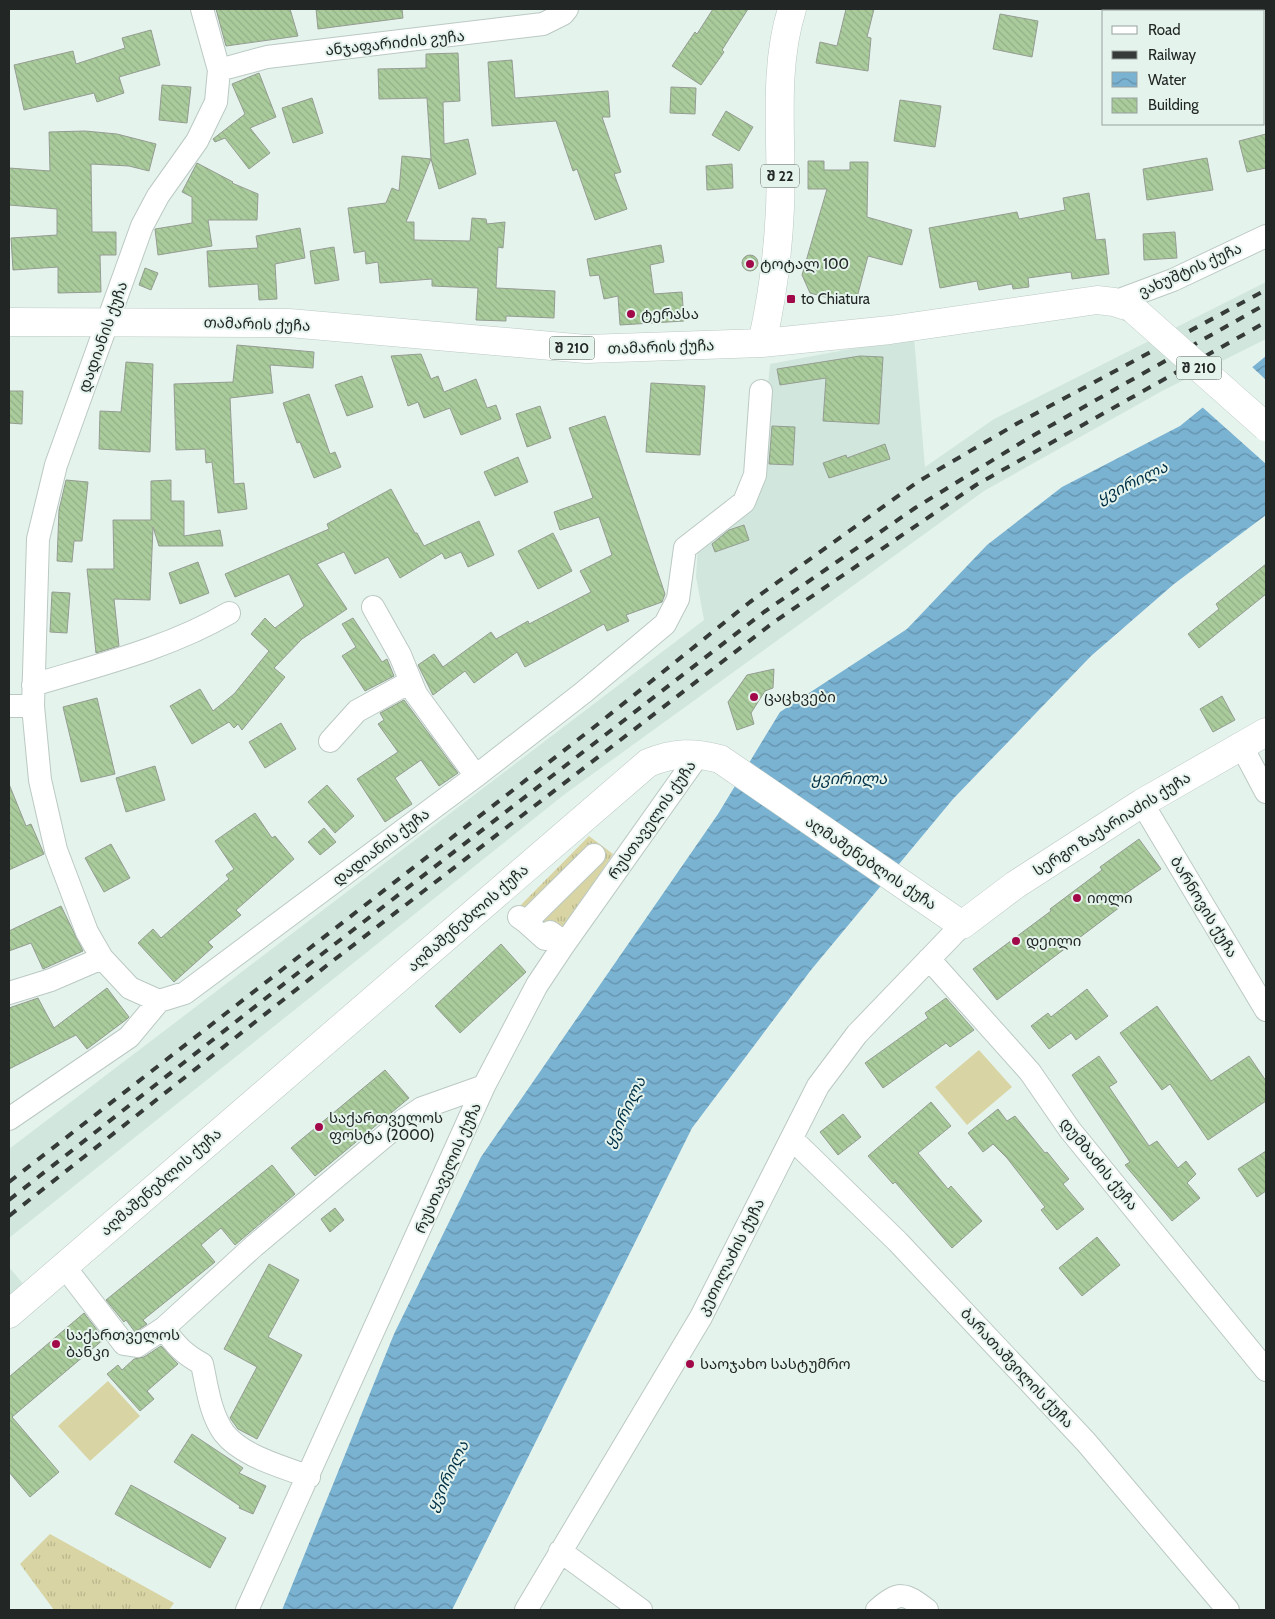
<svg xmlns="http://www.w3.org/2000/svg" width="1275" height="1619" viewBox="0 0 1275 1619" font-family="Cabin,'Noto Sans Georgian',sans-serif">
<defs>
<pattern id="grass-tufts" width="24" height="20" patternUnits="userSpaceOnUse" patternTransform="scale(1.25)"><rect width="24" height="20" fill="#d8d4a4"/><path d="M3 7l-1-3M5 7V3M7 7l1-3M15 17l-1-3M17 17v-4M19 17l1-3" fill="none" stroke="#b9b68d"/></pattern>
<pattern id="water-waves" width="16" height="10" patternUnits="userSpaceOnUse" patternTransform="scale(1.25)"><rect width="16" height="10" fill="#7ab2d2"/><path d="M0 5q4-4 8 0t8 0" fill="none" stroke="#6491aa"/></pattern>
<pattern id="building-back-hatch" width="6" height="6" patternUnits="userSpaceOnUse" patternTransform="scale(1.25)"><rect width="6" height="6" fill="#aacc9c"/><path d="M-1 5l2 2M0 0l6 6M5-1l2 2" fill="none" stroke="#92af86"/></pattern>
</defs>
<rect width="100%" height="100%" fill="#e5f3ed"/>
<!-- built -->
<path fill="#d1e7dd" d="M1266 282V339L1162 391 984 491 565 794 9 1238V1149L704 620 696 577 698 544 757 496 770 364 914 337 925 467 994 419Z
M9 1267 25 1286 9 1299Z"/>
<!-- grass -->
<path fill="url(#grass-tufts)" d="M589 836 613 854 549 949 507 919Z
M50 1534 174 1603 169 1610H54L20 1564Z"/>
<!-- pitch -->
<path fill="#d8d4a4" d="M979 1050 1012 1087 967 1125 935 1087Z
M108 1381 140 1416 90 1461 58 1426Z"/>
<!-- water -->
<path fill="url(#water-waves)" d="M1266 356V515L1174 584 1091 656 953 799 811 970 692 1128 452 1610H282L394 1334 481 1157 718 814 780 712 907 629 987 545 1062 487 1180 426Z"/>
<!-- pier -->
<path fill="#e5f3ed" d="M1250 365 1266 380V464L1201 406Z"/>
<!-- building -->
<path fill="url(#building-back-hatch)" stroke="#959c92" d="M216 9H290L298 36 226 46Z
M316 9H402L403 18 318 29Z
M713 9H748L722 50 724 52 701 85 672 66 695 32 697 34Z
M846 9H874L867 37 871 38 868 71 816 63 820 42 837 46Z
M1000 14 1038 21 1032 57 993 49Z
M151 30 160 65 119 77 124 93 97 102 94 93 24 110 14 65 73 51 76 64 125 48 122 38Z
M458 53 460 101 443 102 444 144 468 139 476 174 439 189 431 159 406 222H414V240L470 241 472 218 486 219 487 224 505 222 503 248 498 247 496 288 555 291 554 318 506 316V321L476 320 478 288 432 286V279L380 283 378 262 366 264 365 251 354 253 348 208 386 203 392 188 399 191 402 156 431 159 427 98 379 99 378 69 426 68V54Z
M512 60 515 98 608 91 610 117H602L621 172 614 174 627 209 595 220 577 169 573 171 556 121 492 126 488 62Z
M259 73 276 117 250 128 270 153 249 169 225 138 215 142 213 139 245 114 232 84Z
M162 85 191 87 187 123 159 120Z
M671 87 696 88 695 114 670 113Z
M312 98 323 133 293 143 282 108Z
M900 100 941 106 935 147 894 141Z
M726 111 753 127 739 151 712 135Z
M85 131 117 134 156 144 149 171 129 166 91 164 92 232H116V255H100L101 292 58 293V267L13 270 11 238 57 235V209L9 205V168L50 171 49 132Z
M1266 134V168L1247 172 1239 141Z
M1207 158 1213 190 1147 200 1143 169Z
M808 161H824V170H850V162H868L867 217 912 230 902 265 868 256 855 305 810 293 802 275 827 189H808Z
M197 163 233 182 232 183 258 194 257 220H208L212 246 158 255 155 229 192 223V197L182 192Z
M732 164 733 188 707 190 706 166Z
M1089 193 1096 240 1105 239 1109 274 1072 279 1071 272 1028 278 1029 287 1013 289 1012 284 979 290 977 281 940 288 929 228 1017 212 1019 219 1065 210 1063 198Z
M300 228 305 258 275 264 277 299 259 300 258 284 209 287 207 251 258 248 256 236Z
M1175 232 1177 258 1144 260 1143 234Z
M661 245 664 262 650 265 654 294 682 292 684 321 620 325 618 296 604 299 599 275 590 276 587 259Z
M334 247 339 280 315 284 310 251Z
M742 263a8 8 0 1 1 16 0a8 8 0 1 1-16 0Z
M145 268 158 273 151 290 139 285Z
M237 345 314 352 313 368 270 365 273 393 230 398 234 484 244 483 247 509 218 513 212 462 206 463 205 449 176 450 174 384 233 382Z
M421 354 431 379 438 376 444 392 476 379 487 408 496 405 501 419 461 435 450 408 424 418 418 402 408 406 391 356Z
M860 356 883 357 879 424 823 421 826 378 780 385 777 369Z
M126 362 153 364 150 452 99 449 100 411 121 412Z
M362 376 373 407 347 416 335 385Z
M651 383 705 386 700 455 646 452Z
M9 391H23L22 424 9 423Z
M309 394 330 454 335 452 341 467 314 478 300 442 297 443 283 403Z
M540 406 551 438 527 447 516 414Z
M605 416 665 594 662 602 626 615 629 621 607 631 604 624 525 667 517 652 474 683 465 671 433 695 418 665 434 654 443 667 491 632 496 639 528 621 529 624 591 592 580 571 612 555 599 517 560 530 554 512 593 498 569 428Z
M772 426 795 427 793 465 769 464Z
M885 444 890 459 829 478 823 463 846 455 847 458Z
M518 457 528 482 495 496 484 472Z
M66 480 88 482 82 541H74L72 562 57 561 59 510Z
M171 480V501H184V536L220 530 223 546H159L153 527 150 600 114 599 119 646 96 653 87 569H114L113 520H151V481Z
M391 489 415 533H417L424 546 479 521 494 555 468 567 461 552 445 559 442 553 400 578 388 557 355 574 344 552 317 564 347 609 302 639 274 668 285 677 242 730 238 724 234 728 229 722 192 744 170 706 200 689 213 711 234 694 269 651 251 634 265 618 275 628 304 606 289 574 235 597 225 574 329 529 327 524Z
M744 525 749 540 715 552 712 544 729 530Z
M553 533 572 571 538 589 518 551Z
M198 562 209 593 180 604 169 573Z
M1266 564V594L1199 648 1188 634 1219 609 1216 604Z
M52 592 70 593 67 633 50 632Z
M353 618 382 662 387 659 394 676 365 691 342 656 356 647 342 624Z
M774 669 773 688 765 691 751 713 754 724 737 730 728 702 747 675Z
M1222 696 1235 720 1213 732 1200 709Z
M97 698 115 774 81 782 63 707Z
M404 700 458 773 439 786 421 760 395 778 412 804 385 822 357 779 398 752 378 724 384 720 380 713Z
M281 723 296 749 265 768 249 742Z
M155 766 165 800 126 812 116 778Z
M9 784 26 826 31 824 44 854 9 870Z
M327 785 354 816 335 833 308 802Z
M255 813 272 838 275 836 294 859 236 910 241 915 208 942 213 947 174 982 138 943 153 929 161 938 229 879 226 875 234 869 215 841Z
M324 828 336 842 320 855 308 842Z
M1139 839 1161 869 1115 901 1120 907 997 1000 973 969 1051 911 1050 909 1102 870 1100 867Z
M111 844 130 878 104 892 85 858Z
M61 906 83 951 43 969 31 943 9 951V931Z
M501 944 526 972 460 1033 435 1006Z
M107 988 129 1017 127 1019 87 1049 76 1035 9 1069V1008L38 998 54 1028Z
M1087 989 1108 1016 1076 1040 1071 1033 1049 1049 1031 1026 1048 1013 1051 1017Z
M946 998 974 1030 950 1047 946 1043 883 1088 865 1063 928 1018 925 1013Z
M1157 1006 1211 1081 1249 1056 1266 1081V1101L1208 1140 1170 1084 1162 1090 1120 1033Z
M1099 1056 1117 1082 1109 1087 1149 1146 1157 1141 1178 1168 1186 1161 1196 1174 1187 1183 1200 1198 1172 1221 1125 1165 1130 1162 1072 1075Z
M385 1070 409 1098 315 1176 291 1148Z
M931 1102 951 1126 918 1153 948 1189 951 1186 982 1221 952 1248 895 1182 893 1184 868 1156Z
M998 1109 1007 1121 1015 1116 1045 1153 1047 1152 1069 1179 1063 1184 1084 1209 1057 1230 1041 1210 1045 1207 1007 1158 993 1144 983 1152 968 1133Z
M843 1114 861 1137 838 1155 820 1132Z
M1266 1151V1191L1257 1197 1238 1169Z
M272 1165 295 1194 235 1245 221 1228 201 1245 215 1262 143 1320 147 1324 135 1332 126 1320 124 1322 106 1300Z
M335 1208 344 1220 330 1232 321 1219Z
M1097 1237 1120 1265 1082 1296 1059 1268Z
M269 1264 299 1280 268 1337 302 1355 257 1439 238 1429 230 1418 257 1367 224 1349Z
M84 1313 104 1339 12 1417 59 1472 30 1497 9 1472V1377Z
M161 1346 178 1364 147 1391 154 1399 140 1411 107 1374 118 1365 122 1370 134 1359 144 1357Z
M192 1434 243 1468 239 1473 266 1486 253 1514 239 1508 240 1506 174 1462Z
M131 1485 226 1538 210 1568 115 1514Z"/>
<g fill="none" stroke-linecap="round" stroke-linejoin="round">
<defs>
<path id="minor" d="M202 9 219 70 216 102 197 141 158 196 142 226 56 465 38 539 33 706 40 780 56 850 87 932 102 958 130 988 159 1001 185 993 476 776 584 692 665 624 678 599 685 548 744 502 755 475 761 391
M219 70 267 57 543 24 563 14 567 9
M1114 302 1173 280 1266 236
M373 607 400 655 416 694 476 776
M33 685C99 665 169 648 229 613
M9 706H33
M330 741 357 711 410 682
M1241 745 1266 792
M1142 803 1266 1010
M519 917 526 922 594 855
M526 922 545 939 550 932 557 937
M929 959 1030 1072 1070 1130 1266 1370
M9 993 51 980 102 958
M9 1119 129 1037 159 1001
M792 1139 898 1242 1086 1442 1228 1610
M64 1266 124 1344 137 1346 164 1328 254 1246 404 1120 422 1108 484 1086
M164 1328C175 1345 184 1354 202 1364 207 1386 210 1414 224 1433 243 1457 282 1466 309 1477
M560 1551 641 1610
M247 1610 484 1086 537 985 563 946 699 754
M526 1610 701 1317 818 1086 857 1034 962 925
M877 1610C899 1591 904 1592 927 1610"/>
<path id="major" d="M9 322 289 323 586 349 762 343 890 330 1097 300 1114 302 1132 308
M762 343C772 299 778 254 780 208 783 143 772 72 792 9
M9 1314 648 763C675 752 693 752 720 759L962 925 1015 885 1142 803 1266 732"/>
</defs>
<!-- minor casing -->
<use href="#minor" stroke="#bbc9c3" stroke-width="24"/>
<!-- major casing -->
<use href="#major" stroke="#bbc9c3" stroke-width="29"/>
<!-- minor -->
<use href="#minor" stroke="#fff" stroke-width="22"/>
<!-- major -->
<use href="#major" stroke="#fff" stroke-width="28"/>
<!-- rail -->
<path stroke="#363b39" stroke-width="4" stroke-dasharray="9 9" stroke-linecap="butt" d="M9 1182 598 724 750 602 919 481 1018 423 1266 290
M9 1200 322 954 764 612 915 508 1027 439 1266 304
M9 1216 330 963 774 622 976 485 1266 322"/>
<defs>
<path id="major-bridge" d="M1132 308 1266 427"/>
</defs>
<!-- major-bridge casing -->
<use href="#major-bridge" stroke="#bbc9c3" stroke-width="29" stroke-linecap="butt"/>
<!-- major-bridge -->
<use href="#major-bridge" stroke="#fff" stroke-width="28"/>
</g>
<!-- markers -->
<g fill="#a20949" stroke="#e5f3ed" stroke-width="2">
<circle cx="750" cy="264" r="5"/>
<rect x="786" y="294" width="10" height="10" rx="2.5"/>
<circle cx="631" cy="314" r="5"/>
<circle cx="754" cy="697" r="5"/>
<circle cx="1077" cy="898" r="5"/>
<circle cx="1016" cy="941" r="5"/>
<circle cx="319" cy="1127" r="5"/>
<circle cx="56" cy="1344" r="5"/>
<circle cx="690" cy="1364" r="5"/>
</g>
<g text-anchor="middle" stroke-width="4" stroke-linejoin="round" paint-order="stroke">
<!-- shield labels -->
<g fill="#e5f3ed" stroke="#5c6461" stroke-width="1">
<rect x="761" y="164.5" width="38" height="23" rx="4"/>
<rect x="549.5" y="336.5" width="45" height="23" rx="4"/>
<rect x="1176.5" y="356.5" width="45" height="23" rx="4"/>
</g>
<g font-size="14" font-weight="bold" fill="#222725">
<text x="780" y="181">შ 22</text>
<text x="572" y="353">შ 210</text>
<text x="1199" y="373">შ 210</text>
</g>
<!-- street labels -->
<g font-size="15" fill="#222725" stroke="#e5f3ed">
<text transform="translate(395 43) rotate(-6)" y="5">ანჯაფარიძის ჷუჩა</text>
<text transform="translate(1190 270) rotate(-24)" y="5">ვახუშტის ქუჩა</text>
<text transform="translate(257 324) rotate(2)" y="5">თამარის ქუჩა</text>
<text transform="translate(103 337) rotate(-70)" y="5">დადიანის ქუჩა</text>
<text transform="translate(661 347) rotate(-2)" y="5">თამარის ქუჩა</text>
<text transform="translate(652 820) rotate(-55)" y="5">რუსთაველის ქუჩა</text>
<text transform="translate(1112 824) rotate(-32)" y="5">სერგო ზაქარიაძის ქუჩა</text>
<text transform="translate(381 847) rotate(-37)" y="5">დადიანის ქუჩა</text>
<text transform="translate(871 863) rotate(34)" y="5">აღმაშენებლის ქუჩა</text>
<text transform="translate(1204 907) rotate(59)" y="5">ბარნოვის ქუჩა</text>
<text transform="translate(468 918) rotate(-41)" y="5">აღმაშენებლის ქუჩა</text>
<text transform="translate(1099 1164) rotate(51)" y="5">დუმბაძის ქუჩა</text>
<text transform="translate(448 1168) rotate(-66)" y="5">რუსთაველის ქუჩა</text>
<text transform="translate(161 1182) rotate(-41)" y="5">აღმაშენებლის ქუჩა</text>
<text transform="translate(731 1257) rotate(-63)" y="5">კეთილაძის ქუჩა</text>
<text transform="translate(1017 1368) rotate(47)" y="5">ბარათაშვილის ქუჩა</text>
</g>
<!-- poi labels -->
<g font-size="15" fill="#222725" stroke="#e5f3ed" text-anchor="start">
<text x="760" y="269">ტოტალ 100</text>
<text x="801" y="304">to Chiatura</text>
<text x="641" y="319">ტერასა</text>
<text x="764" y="702">ცაცხვები</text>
<text x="1087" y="903">იოლი</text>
<text x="1026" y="946">დეილი</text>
<text x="329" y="1123">საქართველოს<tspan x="329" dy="17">ფოსტა (2000)</tspan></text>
<text x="66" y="1340">საქართველოს<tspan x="66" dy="17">ბანკი</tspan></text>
<text x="700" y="1369">საოჯახო სასტუმრო</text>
</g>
<!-- water labels -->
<g font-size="16" font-style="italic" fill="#003046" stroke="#e5f3ed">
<text transform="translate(1132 482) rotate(-26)" y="6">ყვირილა</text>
<text x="849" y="784">ყვირილა</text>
<text transform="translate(624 1112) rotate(-64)" y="6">ყვირილა</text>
<text transform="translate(447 1476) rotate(-64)" y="6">ყვირილა</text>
</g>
</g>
<!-- border -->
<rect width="1275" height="1619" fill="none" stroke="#222725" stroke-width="20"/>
<!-- legend -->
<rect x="1102" y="10" width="162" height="115" fill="#e5f3ed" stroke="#97a19d"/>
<rect x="1112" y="26" width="25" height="8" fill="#ffffff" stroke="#97a19d"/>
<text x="1148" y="35" font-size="15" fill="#222725">Road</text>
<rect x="1112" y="51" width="25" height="8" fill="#363b39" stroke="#97a19d"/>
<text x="1148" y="60" font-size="15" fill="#222725">Railway</text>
<rect x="1112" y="72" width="25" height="15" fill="url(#water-waves)" stroke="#97a19d"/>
<text x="1148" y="85" font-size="15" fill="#222725">Water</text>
<rect x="1112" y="98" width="25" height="15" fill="url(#building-back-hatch)" stroke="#97a19d"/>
<text x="1148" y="110" font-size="15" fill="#222725">Building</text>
</svg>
